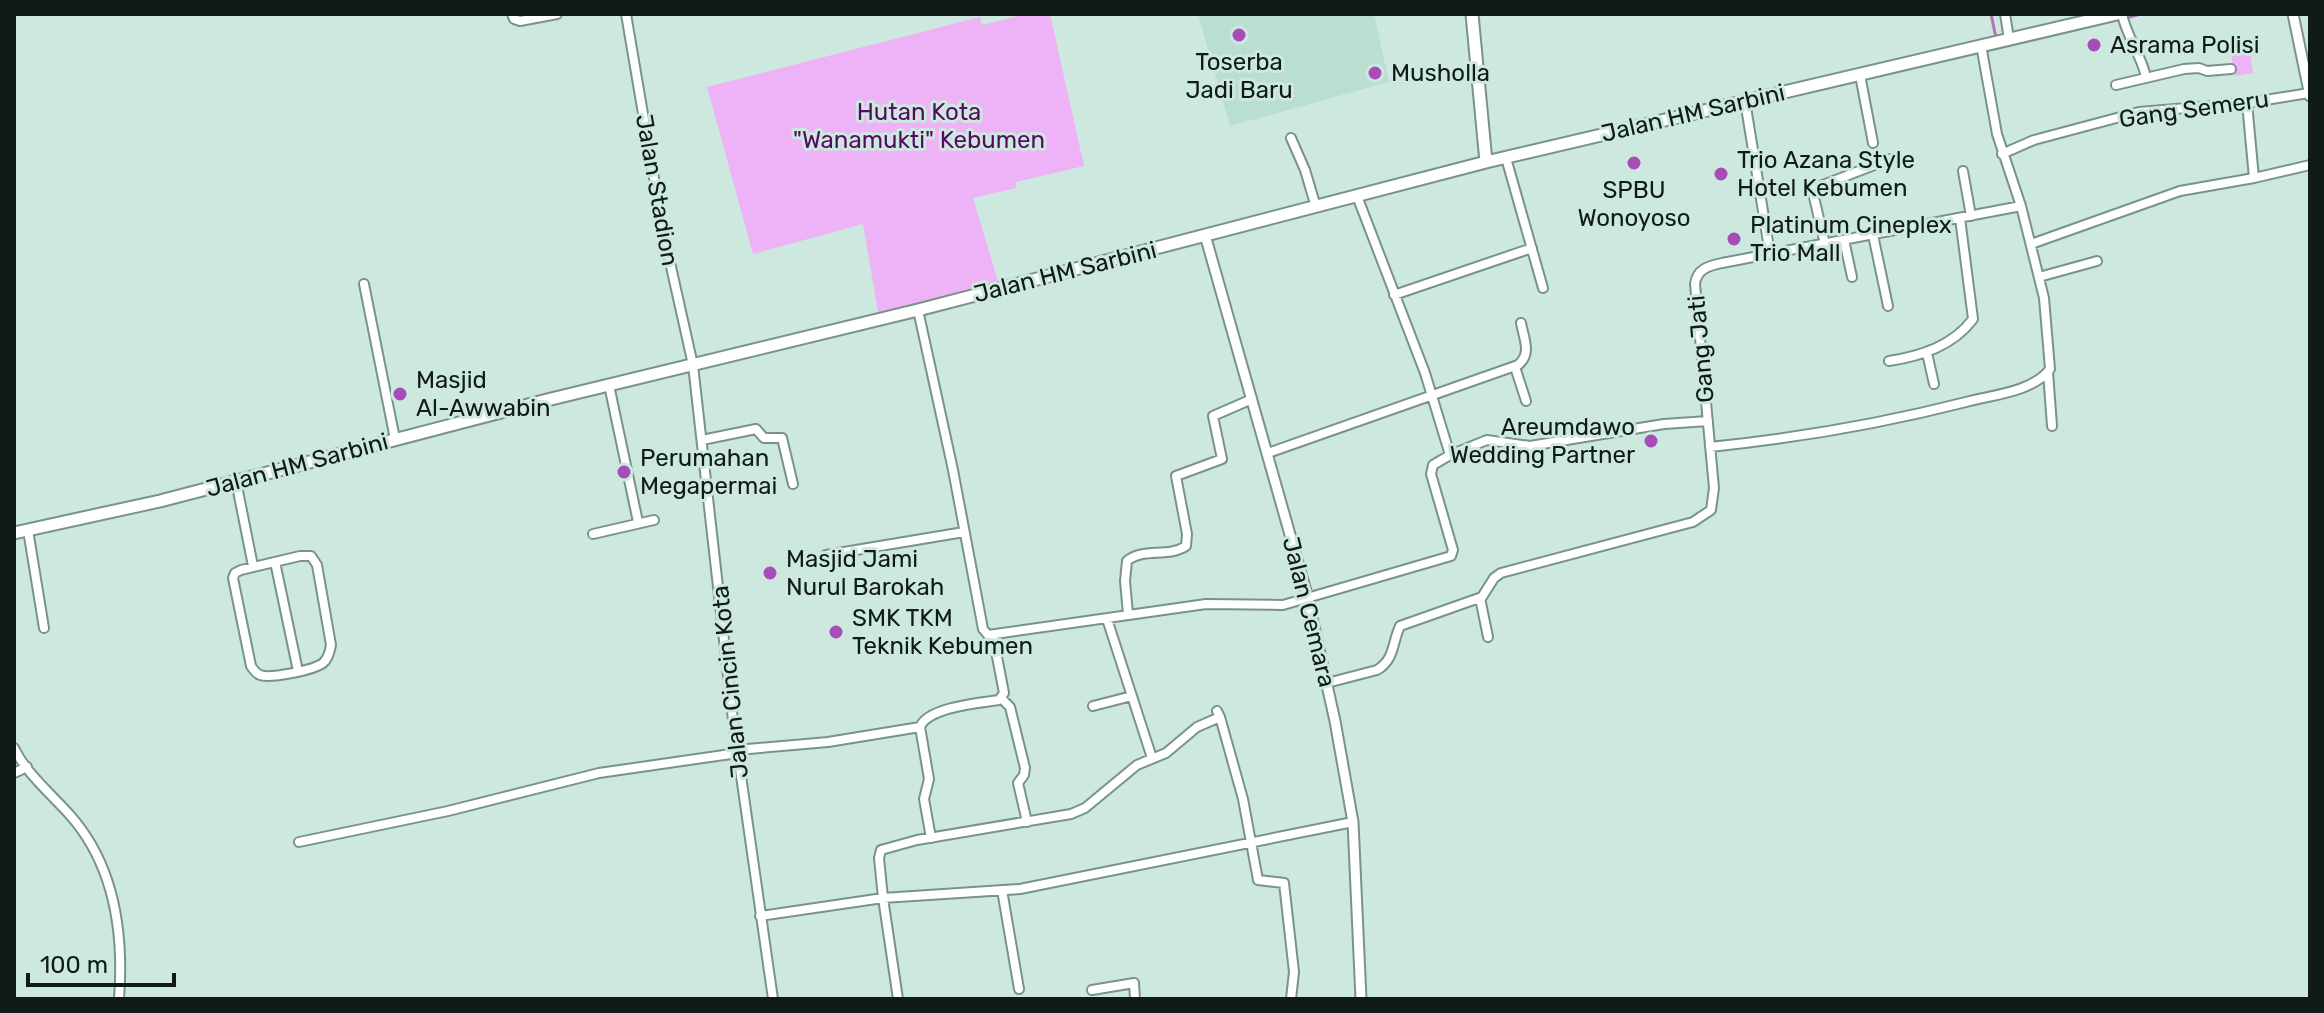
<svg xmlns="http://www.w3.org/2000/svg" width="2324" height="1013" viewBox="0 0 2324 1013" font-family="Rubik,sans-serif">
<rect width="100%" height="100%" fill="#cde8df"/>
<!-- built -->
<path fill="#baded2" d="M1198 14H1374L1389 82 1230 126Z"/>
<!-- green -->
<path fill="#edb3f6" d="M1026 14H1050L1084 166 1016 182V188L973 198 1000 288 878 312 863 224 753 254 707 87 980 17 982 25Z
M2248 39 2253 73 2235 76 2229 42Z"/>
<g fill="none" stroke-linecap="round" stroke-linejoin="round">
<!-- stream -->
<path stroke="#b075b9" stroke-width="3" d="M1991 14 1996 38
M2125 18 2141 14"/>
<defs>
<path id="minor" d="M512 14 514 19 520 21 557 14
M626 14 663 231 693 365 733 720 773 999
M2005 14 2009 39
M2122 14C2127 38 2141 54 2146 77
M1860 75 1873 143
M2116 85 2184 69 2199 68 2207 71 2231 69
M1745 101 1770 254
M2247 103 2254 178 2310 165
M1291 138 1305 170 1316 207
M2002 154 2034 140 2139 112 2247 103 2309 93
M1506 158 1543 288
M1963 171 1971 216
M1357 196 1425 373 1450 455 1487 440 1530 446 1664 424 1708 421
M1873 235 1888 306
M1844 240 1852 277
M1825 244 1813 193 1815 188 1890 159
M2031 244 2180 191 2254 178
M2039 277 2097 261
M364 284 395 439
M1394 295 1532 248
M918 310 953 470 983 629 988 635 1206 604 1283 605 1451 556 1453 550 1431 474 1433 465 1450 455
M1927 353 1934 384
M1889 361C1921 356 1953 346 1973 319L1960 218
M1515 367 1526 401
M2048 372 2052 426
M609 385 638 522
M702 440 756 429 764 438H782L793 484
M1710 447C1798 438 1880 424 1966 402 1992 395 2033 392 2050 369L2044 298 2021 206 1997 134 1981 45
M1268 453 1518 365C1532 354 1524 339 1521 323
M236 481 253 566
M28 530 44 628
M593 534 654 520
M826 555 964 532
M300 556H311L317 565 331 645C330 651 328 659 323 663 314 670 270 679 260 675 255 673 254 670 251 666L233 578 235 573 241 570Z
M275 562 298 671
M1480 598 1488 637
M1128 614 1125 581 1127 561C1143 547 1168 558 1186 546L1187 534 1176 476 1222 459 1213 416 1252 399
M1107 619 1152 758
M1327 683 1377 670C1395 659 1392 643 1400 626L1482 597 1494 578 1501 573 1693 522 1711 510 1714 488 1695 284C1697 269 1708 266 1722 263L2021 206
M1001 698 1010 707 1025 768 1024 775 1018 783 1027 822
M1093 706 1132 696
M1220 717 1243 799 1258 880 1284 883 1294 972 1291 999
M920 727 929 779 924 799 931 838
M14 748C26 773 51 794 69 814 115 865 124 933 119 999
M737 750 828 742 920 727C928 707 979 703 999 700L1004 693 993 636
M14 773 27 767
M299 842 448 811 599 773 738 753
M1002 890 1019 989
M760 916 883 898 1020 889 1353 822
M1092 990 1134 983 1135 999
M898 999 883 898 879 858 881 850 917 840 1071 814 1085 808 1137 765 1166 753 1197 727 1220 717 1217 711"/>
<path id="tertiary" d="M2293 14 2310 96
M1205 235 1306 591 1335 721 1353 822 1361 999"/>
<path id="secondary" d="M1472 14 1486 162
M14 533 160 501 547 400 918 310 1486 162 2117 14"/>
</defs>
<!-- minor casing -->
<use href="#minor" stroke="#79938a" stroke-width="12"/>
<!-- tertiary casing -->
<use href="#tertiary" stroke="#79938a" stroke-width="13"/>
<!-- secondary casing -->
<use href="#secondary" stroke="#79938a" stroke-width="15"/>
<!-- minor -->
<use href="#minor" stroke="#fff" stroke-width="8"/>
<!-- tertiary -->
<use href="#tertiary" stroke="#fff" stroke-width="9"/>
<!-- secondary -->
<use href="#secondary" stroke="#fff" stroke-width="11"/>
</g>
<!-- markers -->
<g fill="#a84cb7" stroke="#cde8df" stroke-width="3">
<circle cx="1239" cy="35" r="8"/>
<circle cx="2094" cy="45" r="8"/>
<circle cx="1375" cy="73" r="8"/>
<circle cx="1634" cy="163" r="8"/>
<circle cx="1721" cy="174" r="8"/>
<circle cx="1734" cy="239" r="8"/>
<circle cx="400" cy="394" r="8"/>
<circle cx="1651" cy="441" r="8"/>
<circle cx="624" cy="472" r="8"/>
<circle cx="770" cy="573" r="8"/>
<circle cx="836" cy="632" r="8"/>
</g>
<g text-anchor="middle" stroke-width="6" stroke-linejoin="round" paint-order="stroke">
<!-- poi labels -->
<g font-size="24" fill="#101a17" stroke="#cde8df" text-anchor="start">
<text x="2110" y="53">Asrama Polisi</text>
<text x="1239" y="70" text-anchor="middle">Toserba<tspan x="1239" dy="28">Jadi Baru</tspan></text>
<text x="1391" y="81">Musholla</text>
<text x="1737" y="168">Trio Azana Style<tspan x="1737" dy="28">Hotel Kebumen</tspan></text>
<text x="1634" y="198" text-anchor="middle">SPBU<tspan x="1634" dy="28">Wonoyoso</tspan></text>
<text x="1750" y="233">Platinum Cineplex<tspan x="1750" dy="28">Trio Mall</tspan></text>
<text x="416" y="388">Masjid<tspan x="416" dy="28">Al-Awwabin</tspan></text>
<text x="1635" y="435" text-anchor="end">Areumdawo<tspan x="1635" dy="28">Wedding Partner</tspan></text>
<text x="640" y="466">Perumahan<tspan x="640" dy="28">Megapermai</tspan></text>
<text x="786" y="567">Masjid Jami<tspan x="786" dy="28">Nurul Barokah</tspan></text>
<text x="852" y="626">SMK TKM<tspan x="852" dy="28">Teknik Kebumen</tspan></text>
</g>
<!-- street labels -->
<g font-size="24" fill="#101a17" stroke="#cde8df">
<text transform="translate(2194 109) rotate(-8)" y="8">Gang Semeru</text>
<text transform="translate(1693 113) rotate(-13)" y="8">Jalan HM Sarbini</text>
<text transform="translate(657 190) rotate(80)" y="8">Jalan Stadion</text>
<text transform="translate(1065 272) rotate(-14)" y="8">Jalan HM Sarbini</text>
<text transform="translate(1701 349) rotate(-95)" y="8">Gang Jati</text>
<text transform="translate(297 465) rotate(-15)" y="8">Jalan HM Sarbini</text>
<text transform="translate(1309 612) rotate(76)" y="8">Jalan Cemara</text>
<text transform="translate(730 682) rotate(-96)" y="8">Jalan Cincin Kota</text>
</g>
<!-- park labels -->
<g font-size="24" fill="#570a62" stroke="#cde8df">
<text x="919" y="120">Hutan Kota<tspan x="919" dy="28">"Wanamukti" Kebumen</tspan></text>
</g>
</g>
<!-- border -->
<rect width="2324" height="1013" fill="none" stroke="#101a17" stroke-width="32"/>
<!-- scale -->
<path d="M28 973v12h146v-12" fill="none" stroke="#101a17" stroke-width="4"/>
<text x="40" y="973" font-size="24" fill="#101a17" stroke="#cde8df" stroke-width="6" paint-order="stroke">100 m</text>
</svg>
